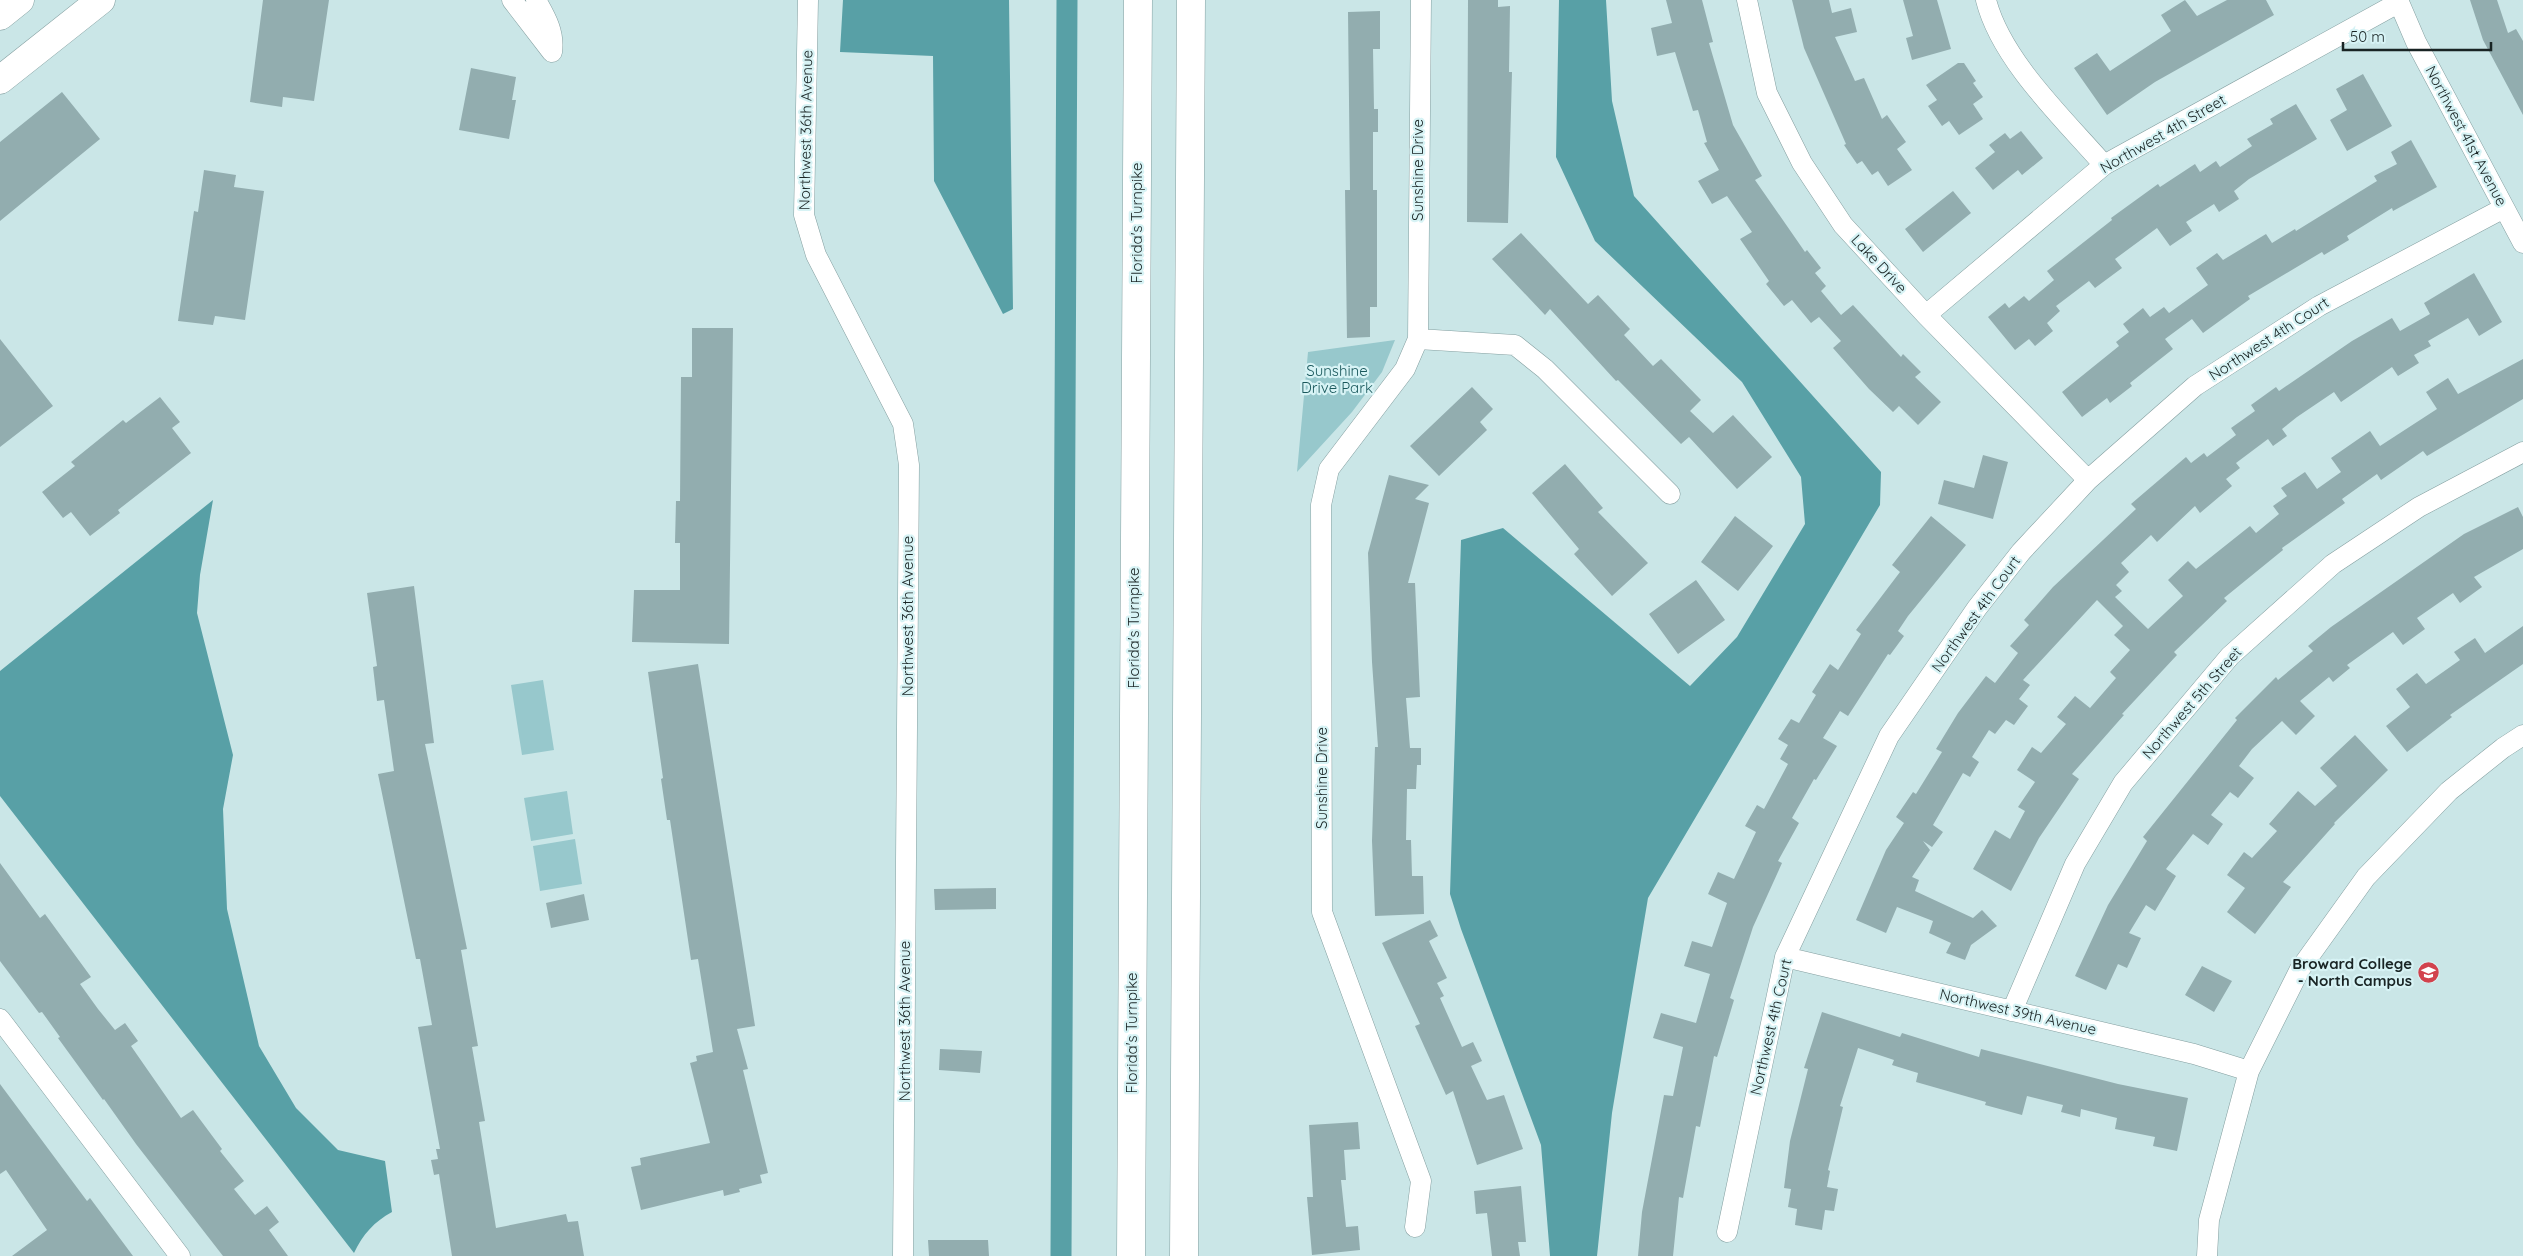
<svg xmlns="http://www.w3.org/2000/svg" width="2523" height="1256" viewBox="0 0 2523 1256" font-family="Quicksand,sans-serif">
<rect width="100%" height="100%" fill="#cae6e7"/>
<!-- green -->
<path fill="#97c8cc" d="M1395 340 1382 372 1352 412 1297 472 1308 352Z
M543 680 554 750 522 755 511 685Z
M567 791 573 834 531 841 524 798Z
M575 839 582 884 540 891 533 846Z"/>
<!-- water -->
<path fill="#58a0a6" d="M843 0H1009L1013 309 1003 314 934 181 933 56 840 52Z
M1559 0H1606L1612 101 1634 196 1881 472 1880 505 1648 898 1612 1113 1597 1256H1550L1541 1145 1461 929 1450 894 1461 540 1503 528 1690 686 1737 637 1805 524 1801 477 1742 382 1595 241 1556 157Z
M213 500 200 575 197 613 233 755 223 809 227 909 259 1046 296 1108 338 1150 385 1161 392 1212C374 1222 363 1234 354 1253L0 796V671Z"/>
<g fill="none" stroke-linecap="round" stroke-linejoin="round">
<!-- canal -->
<path stroke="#58a0a6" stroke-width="21" d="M1061 1256 1067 0"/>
</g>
<!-- building -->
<path fill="#92adaf" d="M263 0H329L314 101 283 97 282 107 250 102Z
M1468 0H1498V7L1510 6 1509 72H1512L1508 223 1467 222Z
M1666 0H1702L1713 42 1709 43 1733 125 1762 176 1755 180 1805 252 1807 250 1821 268 1815 273 1826 286 1821 291 1841 315 1853 305 1901 357 1903 354 1921 372 1915 377 1941 402 1918 425 1899 406 1893 412 1869 389 1833 348 1841 341 1819 317 1811 323 1792 300 1784 306 1766 284 1769 281 1740 239 1752 232 1727 196 1712 204 1698 181 1719 170 1704 143 1707 142 1698 110 1693 111 1675 52 1657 56 1651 28 1672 23Z
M1792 0H1829L1832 13 1851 8 1857 32 1835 37 1855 81 1864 78 1882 119 1887 115 1906 142 1897 149 1912 170 1888 186 1878 171 1872 175 1862 161 1857 164 1844 145 1846 144 1804 48Z
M1903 0H1937L1951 49 1912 60 1906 38 1913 36Z
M2185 0 2197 16 2227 0H2266L2274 15 2155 82 2107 115 2074 68 2097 53 2110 71 2171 31 2161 15Z
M2470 0H2497L2508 33 2516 29 2523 41V115L2483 40Z
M1380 11V49H1373L1374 109H1378V132H1373V190H1377V307H1370V337L1347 338 1345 190H1350L1348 12Z
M1958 63H1964L1976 81 1973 83 1983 97 1973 104 1983 119 1959 135 1949 121 1942 126 1928 106 1937 100 1926 85Z
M471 68 516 77 512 100H516L509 139 459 130Z
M2363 74 2392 126 2347 151 2330 120 2347 110 2336 89Z
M62 92 100 139 0 221V142Z
M2296 104 2317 139 2249 179 2234 191 2239 199 2219 212 2214 204 2186 222 2192 231 2170 246 2157 228 2115 259 2122 268 2095 288 2089 281 2056 306 2060 311 2047 323 2053 331 2035 346 2029 339 2015 350 1988 317 2005 303 2009 308 2024 296 2029 301 2054 280 2047 271 2112 220 2111 218 2158 184 2160 187 2195 164 2200 172 2216 161 2220 167 2252 146 2247 139 2273 124 2270 119Z
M2021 131 2043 158 2022 175 2018 170 1993 190 1975 168 1995 152 1989 145 2005 133 2010 139Z
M2411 140 2437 187 2393 211 2392 208 2347 236 2349 240 2324 255 2322 252 2248 296 2250 299 2203 333 2192 319 2165 339 2173 349 2130 383 2132 386 2110 403 2107 398 2082 417 2062 392 2119 346 2116 342 2129 332 2123 324 2143 308 2150 317 2164 307 2169 313 2208 285 2196 268 2217 253 2223 260 2266 234 2272 243 2295 229 2296 231 2377 181 2374 176 2397 164 2391 152Z
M204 170 236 175 234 187 264 191 245 320 215 316 213 325 178 321 194 211 198 212Z
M1953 191 1971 213 1923 252 1905 229Z
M1521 233 1588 304 1598 295 1630 329 1624 335 1653 366 1661 359 1701 400 1690 411 1713 433 1733 415 1772 457 1737 489 1689 437 1681 444 1618 380 1616 381 1550 309 1545 315 1492 259Z
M2474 273 2502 322 2479 336 2468 318 2428 341 2431 346 2414 355 2419 363 2398 376 2392 367 2341 402 2334 392 2297 417 2282 429 2287 436 2273 446 2268 439 2236 463 2240 468 2226 479 2232 486 2200 513 2195 506 2157 542 2151 535 2121 563 2129 572 2116 585 2122 591 2115 597 2148 629 2183 596 2168 580 2188 561 2196 569 2250 526 2256 533 2279 514 2273 506 2287 496 2281 488 2305 472 2317 489 2341 472 2331 458 2370 431 2380 446 2437 409 2426 392 2448 378 2458 394 2523 359V399L2427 456 2423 451 2381 480 2377 474 2342 499 2345 503 2282 548 2283 550 2224 598 2227 601 2174 652 2177 655 2122 714 2124 715 2072 774 2079 779 2039 838 2011 891 1973 869 1995 830 2010 839 2025 811 2018 807 2035 782 2017 770 2032 747 2041 753 2066 724 2057 717 2075 696 2090 708 2116 678 2110 672 2130 650 2114 635 2123 626 2097 600 2023 680 2030 685 2019 699 2028 706 2014 725 2006 720 1995 734 1989 730 1972 757 1979 762 1970 777 1963 773 1933 825 1943 832 1932 847 1923 841 1930 850 1912 877 1919 880 1915 891 1973 918 1982 910 1997 926 1971 945 1965 960 1946 953 1951 943 1929 933 1933 921 1897 907 1886 933 1856 920 1886 850 1904 823 1896 817 1913 792 1916 794 1942 752 1936 749 1958 713 1986 676 1995 683 2018 653 2010 646 2029 625 2024 620 2053 587 2136 509 2131 504 2186 457 2191 463 2204 453 2207 457 2236 435 2231 428 2255 411 2251 405 2276 387 2279 391 2352 341 2392 318 2400 331 2430 314 2424 303Z
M692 328H733L729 644 632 642 634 590H680V543H675L676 501H680L681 377H692Z
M0 339 53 406 0 447Z
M1472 387 1493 409 1480 422 1487 430 1439 476 1410 446Z
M160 397 180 422 172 428 191 453 118 510 120 513 90 536 71 512 63 518 42 492 75 466 71 462 123 420 126 423Z
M1983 455 2008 462 1993 519 1938 504 1944 480 1974 488Z
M1565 464 1603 508 1598 512 1648 563 1612 596 1574 554 1579 549 1532 493Z
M1389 475 1429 485 1415 499 1429 503 1408 583H1415L1420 697 1406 698 1410 748H1421V765H1417L1416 789H1407L1406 840H1411L1412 876H1423L1424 914 1375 916 1372 841 1375 747H1378L1372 662 1368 553Z
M2518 507 2523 517V549L2474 577 2482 587 2460 603 2453 593 2417 618 2425 629 2403 645 2393 632 2347 665 2350 668 2333 682 2329 677 2300 701 2315 716 2296 735 2282 721 2252 749 2239 766 2254 778 2238 798 2230 792 2211 815 2223 824 2208 845 2193 834 2166 869 2176 876 2155 911 2146 905 2129 933 2141 938 2127 968 2118 964 2106 990 2075 976 2108 905 2147 841 2143 837 2237 720 2235 718 2276 677 2278 680 2313 651 2308 646 2331 627 2464 534Z
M1735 516 1773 546 1738 591 1701 562Z
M1931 516 1966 545 1908 616 1898 631 1904 636 1890 655 1888 654 1848 716 1840 711 1823 738 1837 746 1816 780 1814 779 1792 818 1799 823 1778 861 1782 863 1753 927 1730 998 1734 1000 1717 1057 1714 1056 1700 1127 1696 1126 1683 1198 1679 1197 1673 1256H1638L1642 1212 1664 1095 1673 1096 1683 1047 1653 1038 1661 1013 1696 1023 1710 974 1684 966 1692 941 1712 947 1727 903 1708 894 1718 872 1734 879 1756 832 1745 826 1757 805 1764 809 1788 764 1780 759 1788 745 1778 739 1791 719 1799 723 1816 695 1812 692 1830 664 1838 670 1861 634 1856 630 1900 572 1892 565Z
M1696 580 1725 620 1678 654 1649 614Z
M414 586 434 743 425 744 467 949 461 950 478 1046 472 1047 485 1121 479 1122 496 1228 566 1214 568 1222 578 1221 584 1256H452L439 1174 434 1175 431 1160 438 1159 436 1149H440L418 1027 432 1025 420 959H416L378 774 394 771 384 700 377 701 373 667 377 666 367 593Z
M2523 626V664L2450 715 2452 717 2407 752 2386 726 2410 707 2396 689 2417 673 2426 684 2460 660 2454 652 2475 638 2485 653Z
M698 664 755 1026 737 1029 748 1069 743 1070 768 1173 760 1175 762 1183 739 1189 740 1192 724 1196 723 1190 641 1210 631 1167 641 1165 640 1158 710 1143 690 1063 697 1061 696 1056 713 1052 698 959 691 960 670 820H667L661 779 663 778 648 672Z
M2355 735 2388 770 2334 823 2335 824 2283 882 2291 887 2255 934 2227 912 2245 888 2227 875 2244 852 2252 858 2277 831 2269 824 2298 791 2315 806 2337 786 2320 768Z
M0 863 40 918 45 914 91 977 80 984 98 1009 115 1030 125 1023 138 1041 131 1046 181 1118 193 1110 222 1149 220 1151 244 1181 234 1189 255 1215 267 1206 279 1222 269 1230 288 1256H223L136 1144 104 1099 103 1100 58 1038 60 1037 42 1012 39 1013 0 961Z
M996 888V909L935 910 934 889Z
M584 894 589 920 551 928 546 903Z
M1430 920 1438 936 1429 941 1447 978 1437 983 1444 996 1440 998 1462 1047 1473 1042 1482 1061 1471 1066 1487 1100 1504 1095 1523 1149 1477 1165 1453 1091 1446 1095 1415 1026 1420 1024 1382 943Z
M2202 966 2232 981 2214 1012 2185 995Z
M1822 1012 1900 1037 1902 1033 1979 1057 1981 1049 2118 1084 2188 1098 2177 1151 2153 1146 2155 1137 2115 1129 2117 1118 2081 1109 2080 1117 2061 1112 2063 1105 2027 1096 2022 1115 1985 1105 1986 1102 1916 1082 1918 1073 1892 1065 1894 1060 1858 1048 1840 1106 1843 1107 1828 1170 1830 1171 1827 1187 1838 1189 1834 1211 1825 1210 1822 1230 1795 1225 1797 1209 1788 1207 1791 1189 1784 1188 1790 1141 1808 1069 1804 1068Z
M940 1049 982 1051 980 1073 939 1070Z
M0 1084 87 1201 90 1198 133 1256H12L47 1230 6 1170 0 1174Z
M1358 1122 1360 1149 1344 1150 1346 1180H1341L1346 1227 1358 1226 1360 1250 1312 1255 1307 1197H1313L1309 1125Z
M1521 1186 1526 1242H1518L1520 1256H1492L1487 1213 1476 1214 1474 1191Z
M928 1240H988L989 1256H929Z"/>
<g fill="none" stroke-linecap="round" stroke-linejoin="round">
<defs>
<path id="street" d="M512 0 552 52
M536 0C545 16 555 32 552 52
M808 0 804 215 816 255 903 424 909 465 903 1256
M1747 0 1767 93 1802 163 1843 225 1926 315 2088 480
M1986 0C2001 60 2064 119 2104 165
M2398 0 2416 42 2523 243
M1926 315 2104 165 2398 3
M1418 339 1515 345 1545 369 1670 494
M1785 957 2194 1054 2249 1071
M2012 1011 2075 864 2123 783 2230 656 2333 564 2419 507 2523 452
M0 1019 180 1256
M1415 1227 1421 1181 1322 912 1321 505 1329 469 1405 369 1418 339 1421 0
M1727 1232 1785 957 1889 736 1977 608 2021 552 2088 480 2195 386 2319 306 2504 208
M2207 1256 2209 1220 2249 1071 2300 969 2366 877 2449 791 2503 748 2523 735"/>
<path id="primary" d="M0 16 20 0
M0 80 101 0"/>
<path id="highway" d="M1131 1256 1138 0
M1184 1256 1191 0"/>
</defs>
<!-- street casing -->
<use href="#street" stroke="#849fa0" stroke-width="21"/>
<!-- primary casing -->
<use href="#primary" stroke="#849fa0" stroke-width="29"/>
<!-- highway casing -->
<use href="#highway" stroke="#849fa0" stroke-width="29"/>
<!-- street -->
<use href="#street" stroke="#fff" stroke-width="20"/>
<!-- primary -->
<use href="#primary" stroke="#fff" stroke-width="28"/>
<!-- highway -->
<use href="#highway" stroke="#fff" stroke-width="28"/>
</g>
<!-- icons -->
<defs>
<symbol id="university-disc" viewBox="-11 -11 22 22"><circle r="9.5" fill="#d2424d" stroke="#d7f3f5"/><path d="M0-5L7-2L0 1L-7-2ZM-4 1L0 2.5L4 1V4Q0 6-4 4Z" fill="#fff"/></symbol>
</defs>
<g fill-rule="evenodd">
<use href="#university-disc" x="2416" y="960" width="25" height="25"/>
</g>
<g text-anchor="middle" stroke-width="4.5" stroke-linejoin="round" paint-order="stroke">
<!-- street labels -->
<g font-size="15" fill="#192424" stroke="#d7f3f5">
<text transform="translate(806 130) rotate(-89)" y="5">Northwest 36th Avenue</text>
<text transform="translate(2163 134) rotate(-30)" y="5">Northwest 4th Street</text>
<text transform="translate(2466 136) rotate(62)" y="5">Northwest 41st Avenue</text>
<text transform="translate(1418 170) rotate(-90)" y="5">Sunshine Drive</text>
<text transform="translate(1137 223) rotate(-90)" y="5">Florida's Turnpike</text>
<text transform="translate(1879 264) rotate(47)" y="5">Lake Drive</text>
<text transform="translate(2269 339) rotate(-33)" y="5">Northwest 4th Court</text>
<text transform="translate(1976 614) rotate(-54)" y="5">Northwest 4th Court</text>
<text transform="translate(908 616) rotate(-90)" y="5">Northwest 36th Avenue</text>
<text transform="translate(1134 628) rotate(-90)" y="5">Florida's Turnpike</text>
<text transform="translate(2192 703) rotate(-49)" y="5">Northwest 5th Street</text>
<text transform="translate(1322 778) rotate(-90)" y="5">Sunshine Drive</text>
<text transform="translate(2018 1012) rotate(13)" y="5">Northwest 39th Avenue</text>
<text transform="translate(905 1021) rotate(-90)" y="5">Northwest 36th Avenue</text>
<text transform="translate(1771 1027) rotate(-77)" y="5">Northwest 4th Court</text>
<text transform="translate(1132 1033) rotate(-90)" y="5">Florida's Turnpike</text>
</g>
<!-- park labels -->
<g font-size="15" fill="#1a585c" stroke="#d7f3f5">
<text x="1337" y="376">Sunshine<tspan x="1337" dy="17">Drive Park</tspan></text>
</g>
<!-- poi labels -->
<g font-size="15" font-weight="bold" fill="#192424" stroke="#d7f3f5" text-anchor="end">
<text x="2412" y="969">Broward College<tspan x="2412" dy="17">- North Campus</tspan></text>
</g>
</g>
<!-- scale -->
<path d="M2343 42v8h148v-8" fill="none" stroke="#192424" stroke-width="2.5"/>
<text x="2350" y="42" font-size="15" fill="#192424" stroke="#d7f3f5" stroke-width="4" paint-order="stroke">50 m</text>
</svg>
